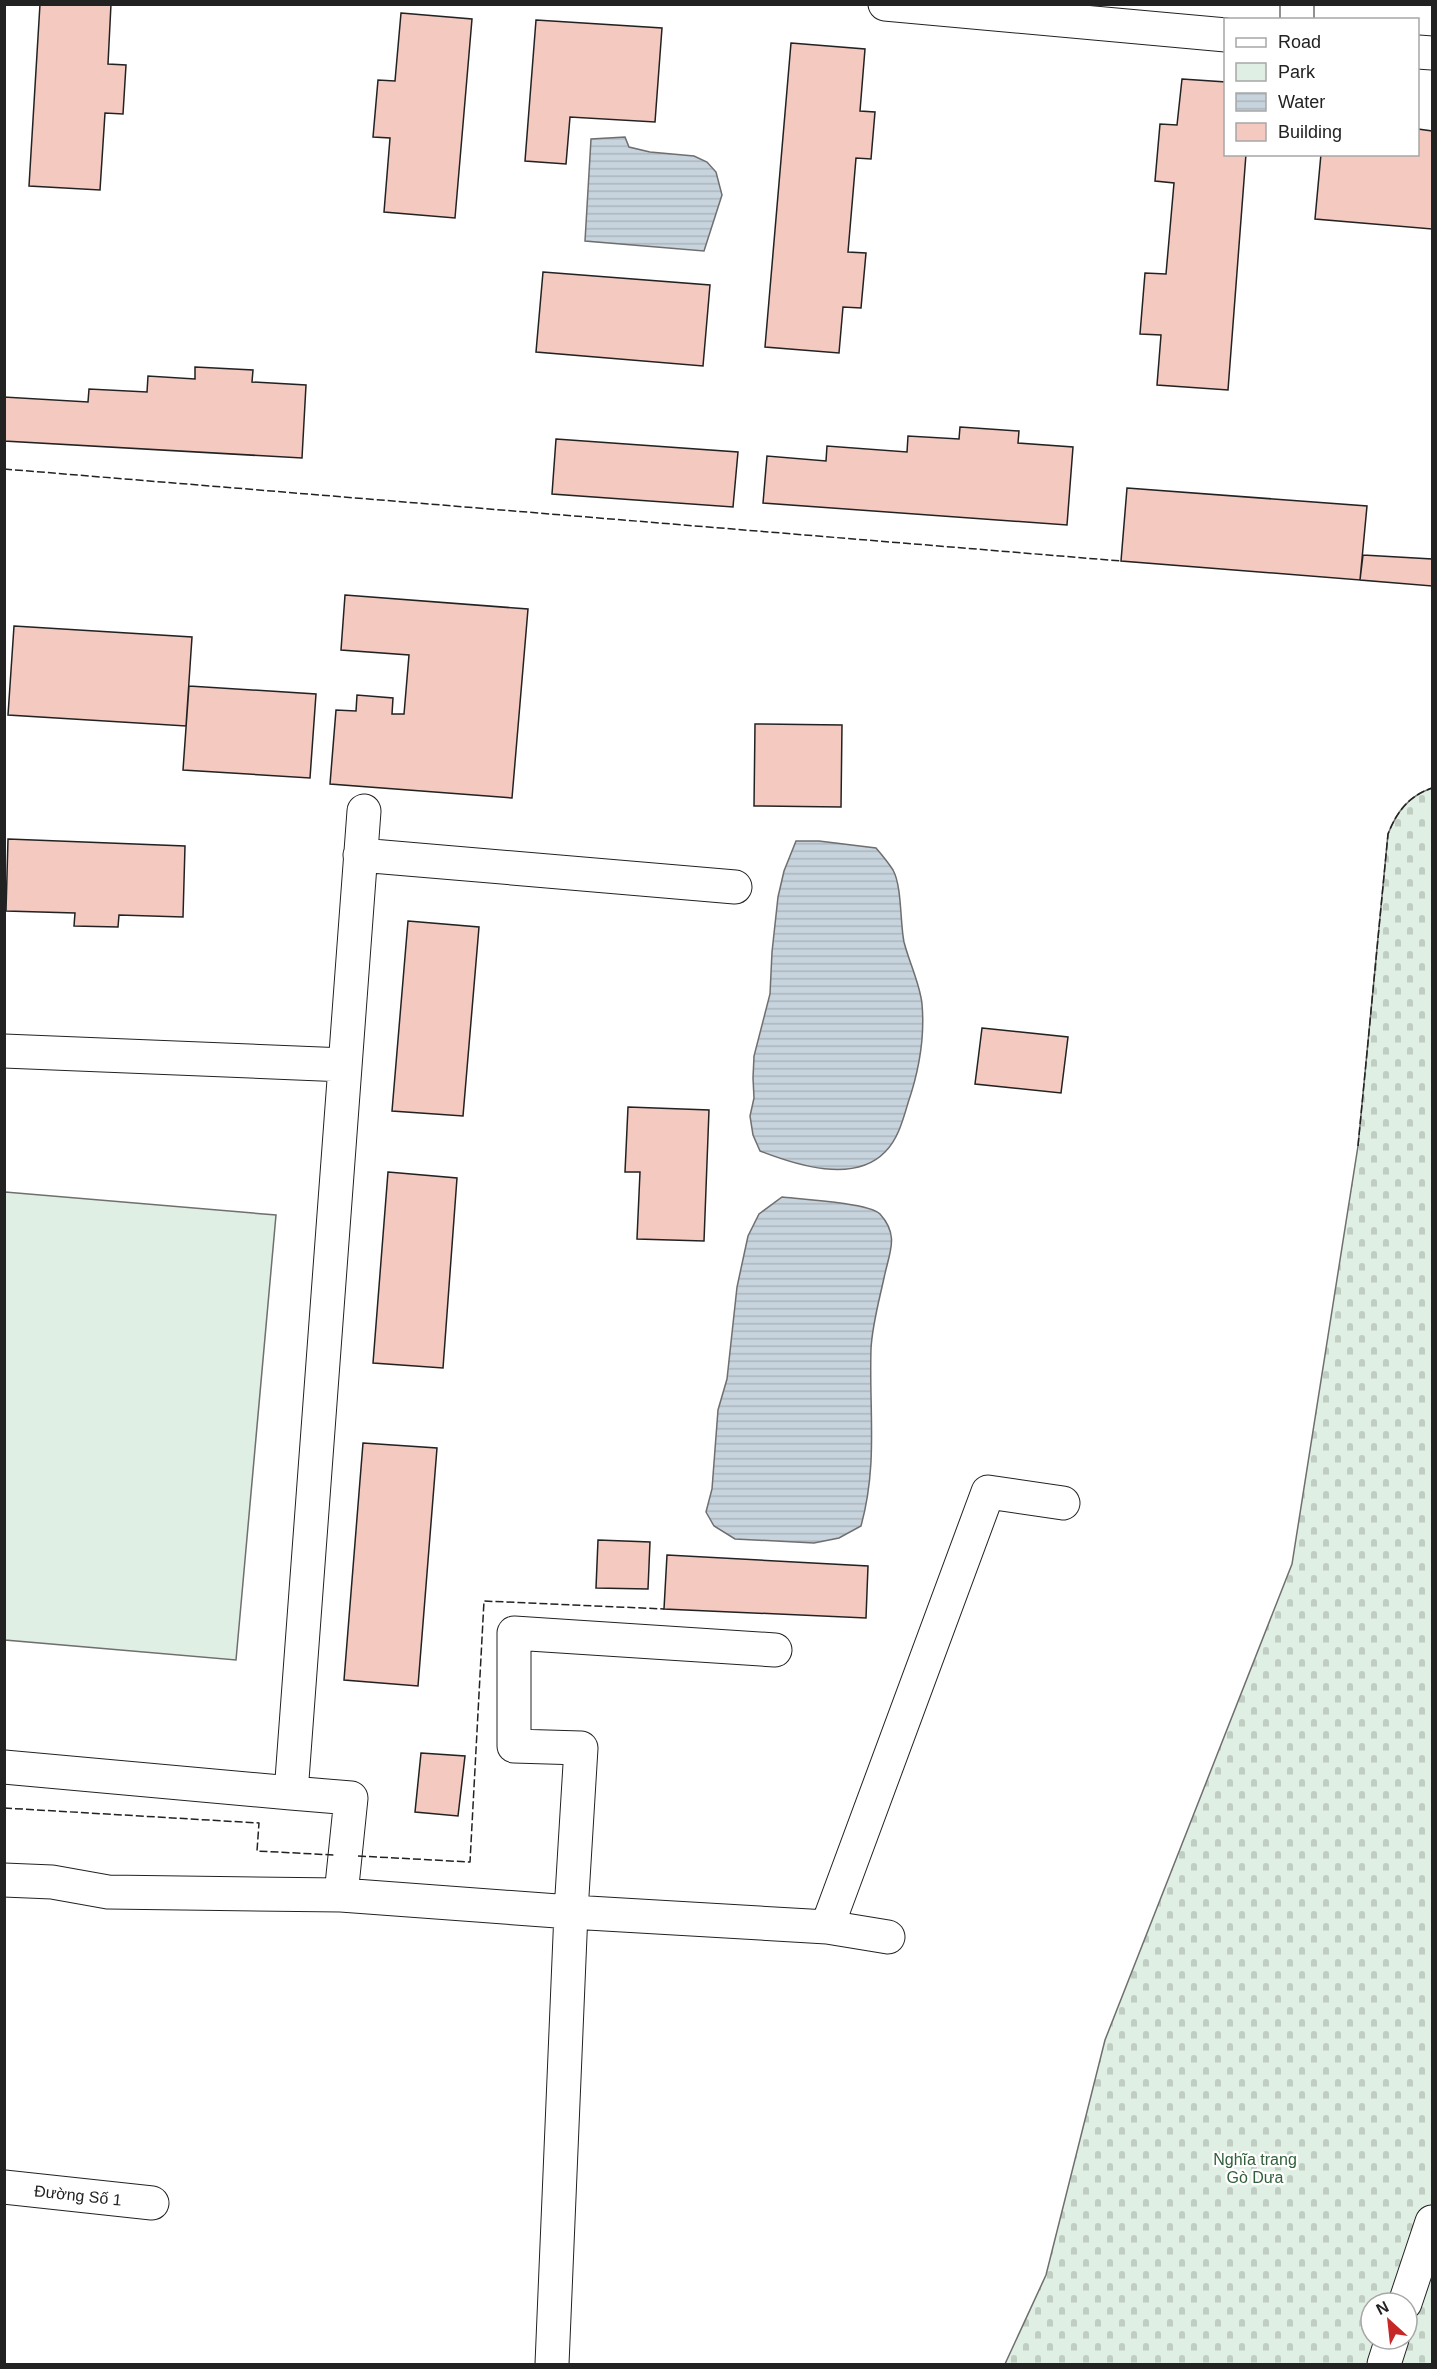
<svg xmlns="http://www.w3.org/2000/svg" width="1437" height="2369" viewBox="0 0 1437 2369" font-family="Helvetica,sans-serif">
<defs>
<pattern id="cemetery-stones" width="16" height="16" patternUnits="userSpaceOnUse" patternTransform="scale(1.5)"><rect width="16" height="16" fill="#e0efe3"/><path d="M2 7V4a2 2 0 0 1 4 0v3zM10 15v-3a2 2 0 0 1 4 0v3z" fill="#c0cdc2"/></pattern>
<pattern id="water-rules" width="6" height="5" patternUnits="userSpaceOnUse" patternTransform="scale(1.5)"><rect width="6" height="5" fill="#c7d3dd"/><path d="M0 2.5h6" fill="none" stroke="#abb5bd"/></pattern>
</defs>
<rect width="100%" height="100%" fill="#fff"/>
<!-- cemetery -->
<path fill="url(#cemetery-stones)" stroke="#6f6f6f" stroke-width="1.5" fill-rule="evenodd" d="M1432 788V2364H1005L1046 2275 1105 2040 1292 1564 1358 1146 1388 834C1397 811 1409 796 1432 788ZM1371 2303H1407V2339H1371Z"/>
<!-- park -->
<path fill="#e0efe3" stroke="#6f6f6f" stroke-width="1.5" d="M5 1192 276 1215 236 1660 5 1640Z"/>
<!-- water -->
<path fill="url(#water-rules)" stroke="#6f6f6f" stroke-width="1.5" d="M625 137 629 147 650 152 694 156 707 162 716 172 722 195 704 251 585 241 591 139Z
M796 841H819L876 848C882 855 888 862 893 870 902 886 900 923 904 942 909 962 920 984 922 1004 925 1038 919 1071 908 1103 903 1120 898 1139 885 1152 854 1184 796 1165 760 1151L753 1135 750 1116 754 1098 753 1078 754 1056 770 994 772 952 778 897 784 871Z
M782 1197C800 1199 869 1203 880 1214 900 1236 889 1253 884 1278 879 1301 872 1326 871 1349 869 1412 878 1464 861 1526L839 1538 814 1543 735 1539 714 1526 706 1512 712 1489 718 1410 727 1379 737 1287 748 1236 759 1214Z"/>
<!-- building -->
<path fill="#f3c9c0" stroke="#222" stroke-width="1.5" d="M40 4H111L108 64 126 65 123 114 105 113 100 190 29 186Z
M401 13 472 19 455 218 384 212 390 138 373 137 378 80 395 81Z
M536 20 662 28 655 122 570 117 566 164 525 161Z
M791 43 865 49 860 111 875 112 871 159 856 158 848 252 866 253 861 308 843 307 839 353 765 347Z
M1182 79 1226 82V154H1246L1228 390 1157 385 1161 335 1140 334 1145 273 1166 274 1174 183 1155 181 1160 124 1177 125Z
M1418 129 1432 131V229L1315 219 1321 154H1418Z
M543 272 710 285 703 366 536 352Z
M195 367 253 370 252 382 306 385 302 458 4 441V397L88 402 89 389 147 392 148 376 195 379Z
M960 427 1019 431 1018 443 1073 447 1067 525 763 503 767 456 826 461 827 446 907 452 908 436 959 439Z
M556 439 738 452 733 507 552 494Z
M1127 488 1367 506 1360 580 1121 561Z
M1363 555 1432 559V586L1360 580Z
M345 595 528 609 512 798 330 784 336 710 356 711 357 695 393 698 392 714H404L409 655 341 650Z
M14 626 192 637 186 726 8 715Z
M189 686 316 694 310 778 183 770Z
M755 724 842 725 841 807 754 806Z
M8 839 185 846 183 917 119 915 118 927 74 926 75 913 6 911Z
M408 921 479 927 463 1116 392 1111Z
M982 1028 1068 1037 1061 1093 975 1084Z
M628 1107 709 1110 704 1241 637 1239 640 1172H625Z
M388 1172 457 1178 443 1368 373 1363Z
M363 1443 437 1448 418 1686 344 1680Z
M598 1540 650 1542 648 1589 596 1588Z
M667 1555 868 1566 866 1618 664 1609Z
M421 1753 465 1756 458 1816 415 1812Z"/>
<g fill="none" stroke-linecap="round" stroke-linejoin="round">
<defs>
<path id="minor" d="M885 4 1226 35
M1297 20V4
M1418 52 1432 53
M360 855 735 887
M4 1051 345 1065
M4 1767 291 1793 364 811
M291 1793 351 1798 341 1895
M4 1880 52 1882 108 1892 341 1895 571 1912 827 1927 888 1937
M827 1927 988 1492 1063 1503
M4 2187 152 2203
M1405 2303 1432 2222
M552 2364 571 1912 581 1748 514 1746V1633L775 1650
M1384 2364 1392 2339"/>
</defs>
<!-- minor casing -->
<use href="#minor" stroke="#222" stroke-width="35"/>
<!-- minor -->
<use href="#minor" stroke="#fff" stroke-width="33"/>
<!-- fence -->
<path stroke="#222" stroke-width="1.5" stroke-dasharray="8 3" stroke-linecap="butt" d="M4 469 1121 561
M1358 1146 1388 834C1397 811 1409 796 1432 788
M4 1808 259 1823 257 1851 334 1855
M358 1856 470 1862 484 1601 664 1609"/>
</g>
<g text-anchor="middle" stroke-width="4.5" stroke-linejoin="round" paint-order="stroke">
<!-- park labels -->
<g font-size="16" fill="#2f5e38" stroke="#fff">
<text x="1255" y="2165">Nghĩa trang<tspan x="1255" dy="18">Gò Dưa</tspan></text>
</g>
<!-- street labels -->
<g font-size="16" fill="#222" stroke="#fff">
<text transform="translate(78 2195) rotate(6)" y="6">Đường Số 1</text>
</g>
</g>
<!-- border -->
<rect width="1437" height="2369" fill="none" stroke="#222222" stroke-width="12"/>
<!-- legend -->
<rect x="1224" y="18" width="195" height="138" fill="#ffffff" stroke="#a7a7a7" stroke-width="1.5"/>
<rect x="1236" y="38" width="30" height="9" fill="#ffffff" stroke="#a7a7a7" stroke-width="1.5"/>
<text x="1278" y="48" font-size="18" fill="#222222">Road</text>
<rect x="1236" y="63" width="30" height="18" fill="#e0efe3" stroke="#a7a7a7" stroke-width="1.5"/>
<text x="1278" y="78" font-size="18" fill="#222222">Park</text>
<rect x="1236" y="93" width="30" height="18" fill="url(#water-rules)" stroke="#a7a7a7" stroke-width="1.5"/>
<text x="1278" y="108" font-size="18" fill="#222222">Water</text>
<rect x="1236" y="123" width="30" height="18" fill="#f3c9c0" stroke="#a7a7a7" stroke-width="1.5"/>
<text x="1278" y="138" font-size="18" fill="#222222">Building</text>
<!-- north arrow -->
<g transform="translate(1389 2321) rotate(333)"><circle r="28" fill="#ffffff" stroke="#a7a7a7" stroke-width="1.5"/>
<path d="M0-4.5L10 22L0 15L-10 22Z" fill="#c62828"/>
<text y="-9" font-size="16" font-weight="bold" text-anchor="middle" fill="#222222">N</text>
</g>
</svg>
